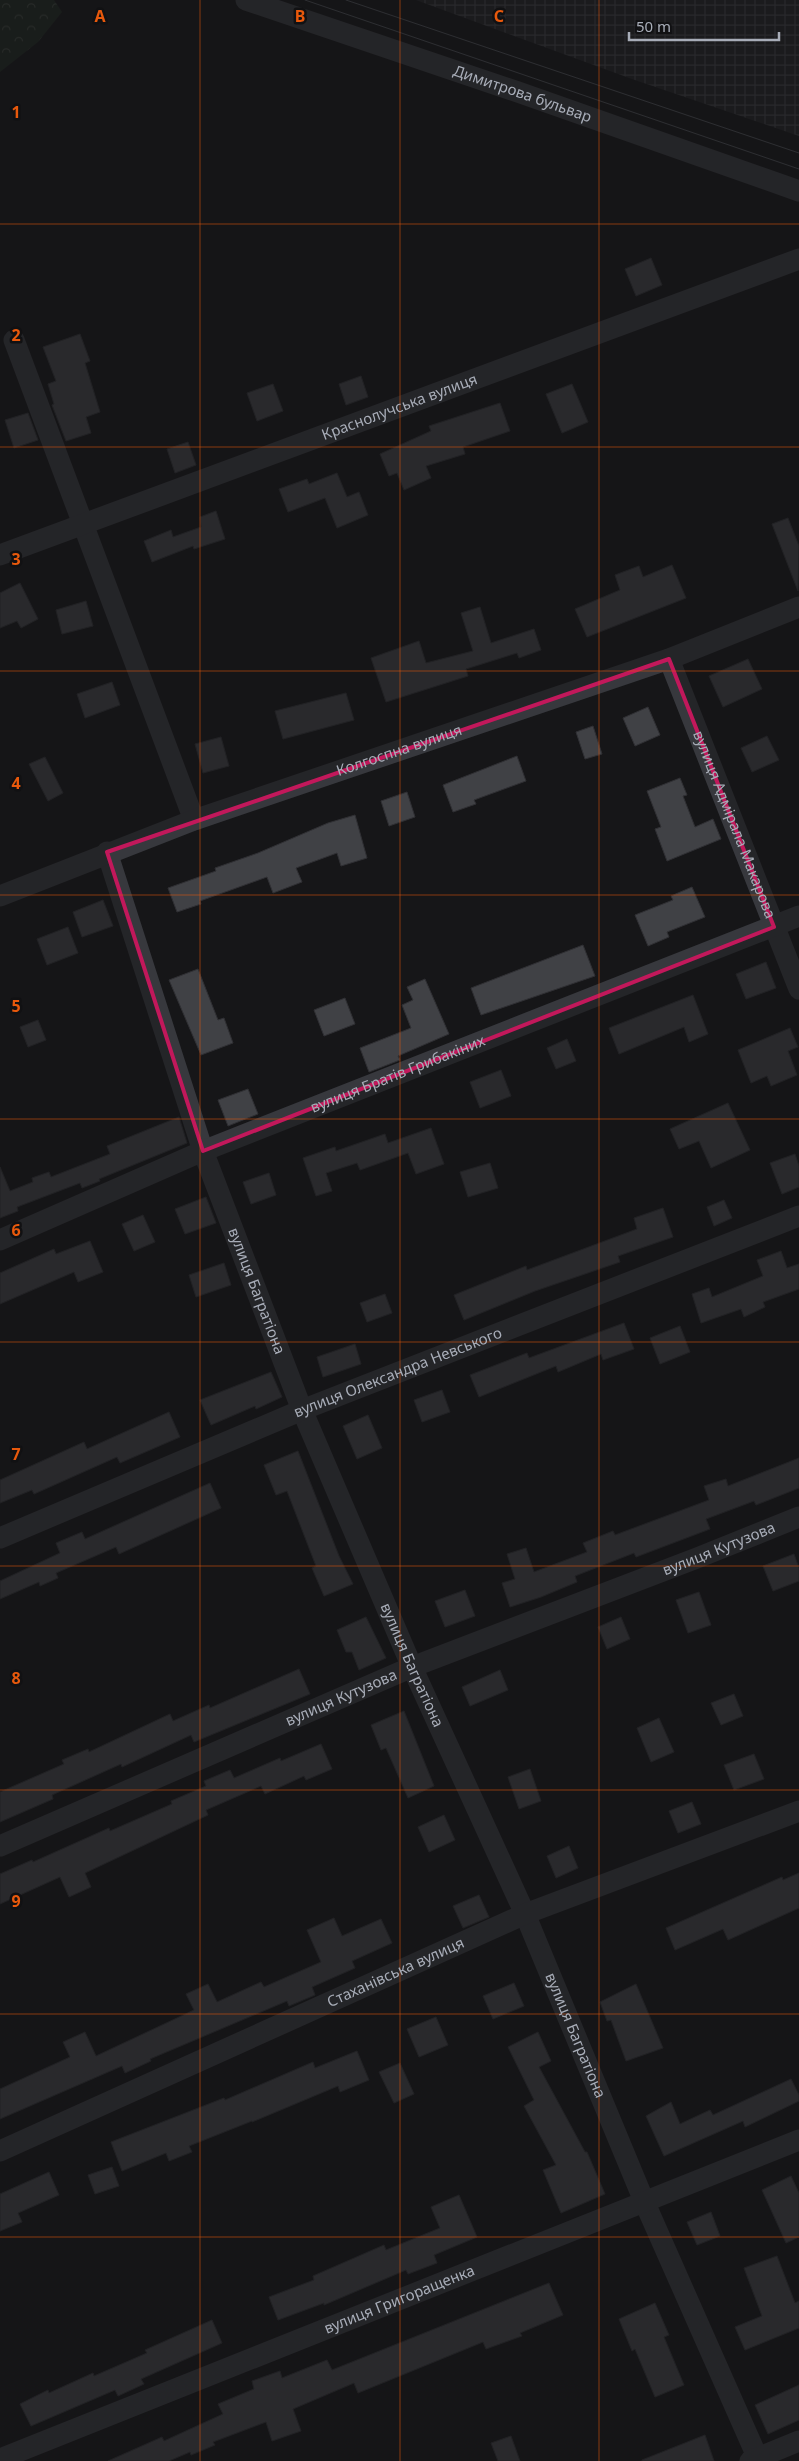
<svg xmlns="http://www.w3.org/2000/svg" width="799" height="2461" viewBox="0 0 799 2461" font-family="'Noto Sans',sans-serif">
<defs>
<pattern id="industrial-grid" width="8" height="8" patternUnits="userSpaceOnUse" patternTransform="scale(1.25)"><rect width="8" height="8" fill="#222225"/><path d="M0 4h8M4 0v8" fill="none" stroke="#3f3f43"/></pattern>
<pattern id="forest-crowns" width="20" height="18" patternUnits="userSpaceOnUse" patternTransform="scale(1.25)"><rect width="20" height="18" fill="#1e261f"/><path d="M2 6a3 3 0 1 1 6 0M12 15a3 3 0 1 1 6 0" fill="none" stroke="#3c433d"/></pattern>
</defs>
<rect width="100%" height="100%" fill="#161618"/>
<!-- industrial -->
<path fill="url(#industrial-grid)" d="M416 0H799V136L632 79Z"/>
<!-- forest -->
<path fill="url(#forest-crowns)" d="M0 0H54L62 12 38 42 0 72Z"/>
<!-- building -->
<path fill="#404145" stroke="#303034" d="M651 258 662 285 636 296 625 269Z
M80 334 90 361 85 363 100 412 86 417 91 433 66 441 52 405 54 404 48 384 56 381 43 347Z
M361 376 368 397 346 405 339 384Z
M273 384 283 411 257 421 247 393Z
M572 384 588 422 562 433 546 394Z
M500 403 510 431 463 447 465 454 426 466 431 478 404 490 397 473 389 476 380 454 431 431 429 426Z
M28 413 38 440 14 448 5 420Z
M188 442 196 465 175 473 167 449Z
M337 473 347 497 359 492 368 515 337 528 325 498 288 512 279 489 307 479 309 484Z
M216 511 225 539 194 549 193 546 152 562 144 541 171 530 173 537 201 527 200 517Z
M788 518 799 546 798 591 772 524Z
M672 565 686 598 587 637 575 609 620 590 615 575 639 566 643 577Z
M20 583 38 619 21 628 17 621 0 628V593Z
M86 601 93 626 62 634 56 610Z
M480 607 491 643 534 629 541 650 519 658 517 653 466 669 468 676 386 702 371 658 419 641 426 663 473 651 461 613Z
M748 659 762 689 723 707 709 676Z
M112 682 120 705 85 718 77 694Z
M346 693 354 720 283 739 275 711Z
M648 707 660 735 635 746 623 718Z
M593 726 602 754 585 759 576 732Z
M767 736 779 760 752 772 741 748Z
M221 737 229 766 203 773 195 744Z
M517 756 526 781 474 800 476 804 453 812 443 785Z
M45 757 63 793 48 801 29 764Z
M680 778 687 795 683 796 695 827 713 819 721 839 667 861 655 829 661 827 647 791Z
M407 792 415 817 389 826 381 801Z
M355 815 367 858 341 866 337 853 296 868 302 882 273 893 267 877 200 901 201 904 177 912 168 888 216 871 215 868 258 853 328 823Z
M692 887 705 917 667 932 669 937 648 946 635 915 673 900 671 896Z
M103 900 113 926 82 937 73 912Z
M68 927 78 953 47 965 37 939Z
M583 945 595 976 481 1015 471 988Z
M766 962 776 988 746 999 736 974Z
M198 969 218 1020 224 1018 233 1043 201 1055 169 980Z
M425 979 449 1034 398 1056 400 1060 369 1072 360 1048 411 1028 402 1005 413 1000 407 987Z
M693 995 708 1034 689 1042 684 1027 619 1054 609 1028Z
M345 998 355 1024 324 1036 314 1010Z
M38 1020 46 1040 28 1047 20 1027Z
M790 1028 798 1047 788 1051 797 1075 771 1086 767 1076 751 1083 738 1050Z
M567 1039 576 1061 556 1069 547 1048Z
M501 1070 511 1096 480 1108 470 1082Z
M248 1089 258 1114 228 1126 218 1100Z
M728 1103 750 1150 711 1168 699 1141 679 1149 670 1129Z
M179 1117 187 1143 99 1179 100 1181 82 1188 80 1183 17 1207 18 1211 0 1218V1167L10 1191 33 1182 32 1178 49 1172 51 1177 110 1154 107 1146Z
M431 1128 444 1164 416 1174 408 1153 360 1170 357 1163 326 1173 332 1191 316 1196 303 1158 335 1147 336 1151 385 1134 388 1143Z
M795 1154 799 1166V1187L782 1194 770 1163Z
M490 1163 498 1188 468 1197 460 1172Z
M269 1173 276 1195 251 1204 243 1182Z
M206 1197 216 1223 185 1234 175 1209Z
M724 1200 732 1218 714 1226 707 1207Z
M663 1208 673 1237 618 1256 620 1262 535 1291 464 1320 454 1295 526 1266 527 1270 637 1229 634 1218Z
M143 1215 155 1242 134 1251 122 1224Z
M90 1241 103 1272 78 1282 74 1272 0 1304V1273L54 1249 56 1254Z
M781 1251 787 1268 799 1264V1289L763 1302 765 1307 744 1317 741 1309 701 1323 692 1294 709 1288 712 1297 763 1276 757 1260Z
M224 1263 231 1285 196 1297 189 1275Z
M385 1294 392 1313 367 1322 360 1303Z
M624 1323 634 1349 603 1360 601 1354 558 1372 556 1366 479 1397 470 1375 527 1353 529 1358Z
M680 1326 690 1352 660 1364 650 1338Z
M355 1344 361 1364 323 1377 317 1357Z
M271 1372 282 1397 256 1409 255 1406 211 1425 200 1400Z
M442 1390 450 1412 422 1422 414 1400Z
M169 1412 180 1437 120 1463 117 1457 34 1494 32 1490 0 1503V1480L84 1442 87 1449Z
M368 1415 382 1448 357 1459 343 1426Z
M298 1451 339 1556 353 1584 324 1596 312 1568 316 1566 287 1491 276 1495 264 1465Z
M799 1458V1488L756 1505 754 1501 706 1519 710 1529 636 1557 634 1553 575 1576 577 1582 541 1597 510 1607 502 1583 515 1579 507 1554 526 1548 534 1572 587 1552 583 1543 613 1531 615 1535 709 1500 704 1486 726 1479 728 1486Z
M210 1483 221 1508 119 1554 116 1547 56 1573 58 1578 40 1586 39 1582 0 1599V1581L60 1553 56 1543 82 1532 85 1539Z
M794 1554 799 1568V1581L773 1591 763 1566Z
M465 1590 475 1616 445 1627 435 1601Z
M699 1592 711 1625 688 1633 676 1600Z
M366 1617 386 1658 359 1670 352 1652H346L337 1630Z
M621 1617 630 1639 607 1649 598 1627Z
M299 1669 310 1694 194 1742 191 1735 122 1767 121 1764 52 1795 53 1799 0 1822V1792L64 1764 62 1760 88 1749 89 1752 170 1714 173 1721 209 1705 210 1708Z
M500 1670 508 1690 470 1706 462 1687Z
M734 1694 743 1716 721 1725 711 1703Z
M404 1711 434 1786 408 1798 386 1748 381 1750 371 1725Z
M659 1718 674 1752 651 1762 637 1728Z
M321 1744 332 1769 306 1780 304 1776 265 1794 261 1786 206 1810 208 1815 85 1873 91 1887 69 1897 60 1877 0 1904V1874L32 1860 33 1862 109 1828 110 1831 172 1804 171 1801 206 1786 204 1781 230 1770 234 1778 280 1758 281 1761Z
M754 1754 764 1779 734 1790 724 1765Z
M530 1769 541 1801 519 1809 508 1777Z
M692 1802 701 1824 678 1833 669 1811Z
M444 1815 455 1840 429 1852 418 1827Z
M569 1846 578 1868 556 1878 547 1856Z
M799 1873V1908L728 1940 723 1929 675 1950 666 1928 782 1877 783 1880Z
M479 1895 489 1917 463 1928 453 1906Z
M334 1918 342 1936 381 1919 392 1943 352 1961 355 1968 312 1987 315 1995 289 2006 287 2001 150 2059 151 2061 125 2073 122 2066 0 2119V2089L70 2057 63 2042 85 2032 96 2056 194 2010 186 1994 208 1984 217 2002 261 1982 264 1987 321 1962 307 1930Z
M514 1983 524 2006 493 2019 483 1996Z
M636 1984 663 2048 626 2061 611 2020 607 2021 600 2002Z
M436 2017 448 2045 419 2057 407 2029Z
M538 2032 551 2061 539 2067 585 2152H587L605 2194 561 2213 543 2170 556 2165 524 2106 534 2100 508 2047Z
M357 2051 369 2080 340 2092 338 2086 252 2122V2121L189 2146 192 2152 169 2161 166 2153 122 2171 111 2142 224 2098 225 2100 313 2062 315 2068Z
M400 2063 414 2094 394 2103 379 2072Z
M791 2079 799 2095V2101L745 2127 743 2121 664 2156 646 2116 671 2102 680 2124 710 2110 713 2115Z
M112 2167 119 2186 95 2194 88 2175Z
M49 2172 59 2195 18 2213 22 2222 0 2231V2194Z
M791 2176 799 2193V2237L786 2243 762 2190Z
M459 2195 477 2237 434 2255 437 2263 408 2274 406 2270 324 2305V2303L278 2320 269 2297 314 2280 313 2276 384 2245 386 2250 440 2228 431 2207Z
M711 2212 720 2236 697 2245 687 2222Z
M777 2256 795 2303 799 2301V2328L745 2350 735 2327 762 2316 744 2268Z
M549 2283 563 2315 520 2333 522 2336 486 2349 483 2342 358 2393 354 2383 293 2409 301 2431 272 2441 266 2422 213 2442 215 2445 191 2455 190 2452 169 2461H108L162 2437 164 2441 223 2414 218 2404 254 2389 252 2381 280 2371 282 2378 327 2360 332 2370Z
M655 2303 669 2335 664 2337 684 2385 655 2397 635 2349 632 2351 619 2319Z
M212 2320 222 2343 141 2379 144 2384 118 2396 115 2390 31 2426 20 2404 48 2390 49 2393 93 2373 94 2376 147 2353 145 2350Z
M799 2385V2420L768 2434 755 2405Z
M705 2435 714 2461H642V2460Z
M511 2436 520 2461H498L491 2443Z"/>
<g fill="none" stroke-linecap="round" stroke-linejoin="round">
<!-- minor -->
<g stroke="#37383d" stroke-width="21">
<path id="s1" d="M246 0 518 92 799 191"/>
<path d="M14 340 194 820"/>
<path id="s2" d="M0 555 799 259"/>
<path id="s3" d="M669 659 799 989"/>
<path id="s4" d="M107 852 203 1151 302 1410 412 1667 525 1914 644 2201 759 2461"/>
<path id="s5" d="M0 896 194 820 669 659 799 607"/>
<path id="s6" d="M0 1240 203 1151 799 916"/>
<path id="s7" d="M0 1538 302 1410 799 1216"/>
<path id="s8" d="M0 1846 412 1667 697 1558 799 1517"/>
<path id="s9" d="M0 2151 525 1914 799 1811"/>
<path id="s10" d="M0 2459 799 2140"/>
<path d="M750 2461 799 2441"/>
</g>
<!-- tram -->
<path stroke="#4a4c52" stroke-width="1" d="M305 0 799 169
M346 0 799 153"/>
</g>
<!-- marked area -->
<path d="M0 0H799V2461H0ZM669 659 774 927 203 1151 107 852Z" fill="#161618" fill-opacity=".55" fill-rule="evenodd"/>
<path fill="none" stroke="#c2185b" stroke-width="4" stroke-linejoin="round" d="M669 659 774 927 203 1151 107 852Z"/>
<!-- grid -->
<path fill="none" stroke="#e8590c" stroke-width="1" stroke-opacity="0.55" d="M200 0V2461M400 0V2461M599 0V2461M0 224H799M0 447H799M0 671H799M0 895H799M0 1119H799M0 1342H799M0 1566H799M0 1790H799M0 2014H799M0 2237H799"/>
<g text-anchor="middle" stroke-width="5" stroke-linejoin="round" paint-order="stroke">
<!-- street labels -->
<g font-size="15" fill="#a8adb8" stroke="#111113">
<text dy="5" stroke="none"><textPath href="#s1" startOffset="292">Димитрова бульвар</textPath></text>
<text dy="5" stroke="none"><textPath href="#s2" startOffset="426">Краснолучська вулиця</textPath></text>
<text dy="5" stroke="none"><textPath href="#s5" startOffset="425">Колгоспна вулиця</textPath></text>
<text dy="5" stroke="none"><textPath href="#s3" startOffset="178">вулиця Адмірала Макарова</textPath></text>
<text dy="5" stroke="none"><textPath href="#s6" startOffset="431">вулиця Братів Грибакіних</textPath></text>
<text dy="5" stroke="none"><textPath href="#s4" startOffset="464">вулиця Багратіона</textPath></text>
<text dy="5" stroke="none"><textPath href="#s7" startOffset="431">вулиця Олександра Невського</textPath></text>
<text dy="5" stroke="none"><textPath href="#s8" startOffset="778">вулиця Кутузова</textPath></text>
<text dy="5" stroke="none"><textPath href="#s4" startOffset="869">вулиця Багратіона</textPath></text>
<text dy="5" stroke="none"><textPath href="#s8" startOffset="372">вулиця Кутузова</textPath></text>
<text dy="5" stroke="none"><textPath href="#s9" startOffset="434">Стаханівська вулиця</textPath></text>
<text dy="5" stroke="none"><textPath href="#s4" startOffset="1274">вулиця Багратіона</textPath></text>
<text dy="5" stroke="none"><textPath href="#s10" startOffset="430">вулиця Григоращенка</textPath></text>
</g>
</g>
<g font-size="16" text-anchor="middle" font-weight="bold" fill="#e8590c" stroke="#111113" stroke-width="5" stroke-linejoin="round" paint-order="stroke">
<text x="100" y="22">A</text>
<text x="300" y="22">B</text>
<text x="499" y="22">C</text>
<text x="16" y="118">1</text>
<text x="16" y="341">2</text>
<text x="16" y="565">3</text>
<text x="16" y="789">4</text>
<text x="16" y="1012">5</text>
<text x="16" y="1236">6</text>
<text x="16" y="1460">7</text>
<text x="16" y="1684">8</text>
<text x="16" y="1907">9</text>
</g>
<!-- scale -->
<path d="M629 32v8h150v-8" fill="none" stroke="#a8adb8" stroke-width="2.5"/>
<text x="636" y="32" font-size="15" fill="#a8adb8" stroke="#111113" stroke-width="4" paint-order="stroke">50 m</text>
</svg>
